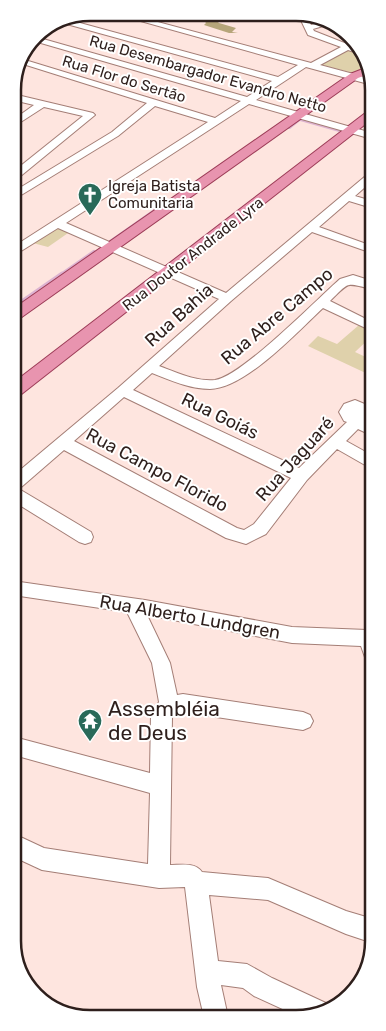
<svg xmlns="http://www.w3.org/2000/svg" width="386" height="1031" viewBox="0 0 386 1031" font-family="Rubik,sans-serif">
<rect width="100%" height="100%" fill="#fee5df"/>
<!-- green -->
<path fill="#dfd1ab" d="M346 49 361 54 368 67 353 73 318 64Z
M52 223 71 231 48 247 29 242Z
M359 325 372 332V336L355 352 372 360V376L308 346 318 336 337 344Z"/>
<!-- forest -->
<path fill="#b6a57a" d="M193 13 208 16 212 14 219 18 217 21 219 23 236 28 232 32 238 33H229L204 25 206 23 203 19 174 18Z"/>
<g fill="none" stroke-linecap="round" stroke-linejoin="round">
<!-- stream-far1 -->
<path stroke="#ddb3d1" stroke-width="2.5" d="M109 242 156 209
M61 274 94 251"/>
<!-- stream -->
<path stroke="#ddb3d1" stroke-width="3" d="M13 307 62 273"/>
<!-- canal -->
<path fill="#ddb3d1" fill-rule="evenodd" d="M296 116H302L343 130 339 132 300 121 290 129H284V125Z"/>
<defs>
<path id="minor" d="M112 13H124L311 63 341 47 308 35 298 14H306L311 25 324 21 330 24 313 29 314 31 347 44 354 42 356 45 354 47 358 48 361 54 348 50 320 65 372 79V85L306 67 256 100 372 133V139L249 104 66 223 226 293 368 174 372 173V181L355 196 372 201V208L349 201 319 227 372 246V253L312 232 231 301 159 366C176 372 196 382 215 380 242 376 316 300 340 279L353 275 372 281V289C344 283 351 281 330 301L372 322V331L323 308C298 331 245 389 210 389 190 389 170 380 152 373L133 390 299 468 347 422 344 421 339 412 344 404 355 400 367 405 372 411 366 421 373 424V436L358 429 346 441 373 456V466L365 465 337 449 307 480 266 534 246 544 226 538 64 450 19 489 91 532 93 537 91 542 85 544 79 542 13 501V476L118 388 219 299 58 228 13 256V247L208 122 155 106 118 136 13 200V192L112 132 147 103 23 64 25 60 215 118 241 101 34 41 36 37 247 97 272 81 63 23 69 20 278 77 298 65ZM124 397 291 478 254 524 244 530 237 528 74 441Z
M13 94 93 113 95 115 17 179 13 180V172L83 116 44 107 13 127V120L34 105 13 100Z
M13 581 145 600 292 627 367 630 373 632V662L366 660 361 646 292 643 147 615 170 663 177 695 183 694 303 712 310 715 313 721 310 727 303 730 183 712 172 716 170 865C181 865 195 862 202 872L268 878 346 911 373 919V943L346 934 268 900 209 895 218 961 247 964 272 978 328 1004 329 1007 311 1017H300L254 996 243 988 221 985 228 1017H204L197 987 185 887 159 888 42 870 14 857V834L44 848 148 864 150 793 14 755V737L150 773 151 715 159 702 152 663 127 612 13 595Z"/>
<path id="major" d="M368 67 371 73 358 78 19 319 13 321V309L350 74Z
M372 110V119L19 396 13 398V383L368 111Z"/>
</defs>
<!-- minor casing -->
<use href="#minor" stroke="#a47e76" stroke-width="2"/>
<!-- major casing -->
<use href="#major" stroke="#9d3d58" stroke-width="2"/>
<!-- minor -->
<use href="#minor" fill="#fff" fill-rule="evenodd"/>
<!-- major -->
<use href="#major" fill="#e894af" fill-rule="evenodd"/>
</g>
<!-- icons -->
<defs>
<symbol id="church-pin" viewBox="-11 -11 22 30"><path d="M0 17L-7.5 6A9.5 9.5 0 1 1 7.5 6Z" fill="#296a59" stroke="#fff"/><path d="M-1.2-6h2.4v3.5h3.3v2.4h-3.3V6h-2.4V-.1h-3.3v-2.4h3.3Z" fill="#fff"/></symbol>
<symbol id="temple-pin" viewBox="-11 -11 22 30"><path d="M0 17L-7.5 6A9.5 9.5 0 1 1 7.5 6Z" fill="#296a59" stroke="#fff"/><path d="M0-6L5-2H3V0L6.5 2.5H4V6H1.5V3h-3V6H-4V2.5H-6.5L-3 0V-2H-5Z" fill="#fff"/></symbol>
</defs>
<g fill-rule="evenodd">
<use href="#church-pin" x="76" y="181" width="28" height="38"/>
<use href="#temple-pin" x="76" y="707" width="28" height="38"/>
</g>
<g text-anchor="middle" stroke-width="4" stroke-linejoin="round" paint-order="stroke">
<!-- far-street labels -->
<g font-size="15" fill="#2e1f1c" stroke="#fff">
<text transform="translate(208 74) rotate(16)" y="5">Rua Desembargador Evandro Netto</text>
<text transform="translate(124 79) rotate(17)" y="5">Rua Flor do Sertão</text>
<text transform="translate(193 254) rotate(-38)" y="5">Rua Doutor Andrade Lyra</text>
</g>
<!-- far-poi labels -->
<g font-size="15" fill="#2e1f1c" stroke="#fff" text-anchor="start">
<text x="108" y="191">Igreja Batista<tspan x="108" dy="17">Comunitaria</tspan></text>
</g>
<!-- street labels -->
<g font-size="18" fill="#2e1f1c" stroke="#fff">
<text transform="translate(179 315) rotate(-42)" y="6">Rua Bahia</text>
<text transform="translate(277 316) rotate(-40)" y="6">Rua Abre Campo</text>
<text transform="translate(220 416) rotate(26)" y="6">Rua Goiás</text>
<text transform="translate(295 459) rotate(-48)" y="6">Rua Jaguaré</text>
<text transform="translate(157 470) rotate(28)" y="6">Rua Campo Florido</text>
<text transform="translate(190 617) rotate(10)" y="6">Rua Alberto Lundgren</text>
</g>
<!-- near-poi labels -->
<g font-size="21" fill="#2e1f1c" stroke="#fff" text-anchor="start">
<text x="108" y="716">Assembléia<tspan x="108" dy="24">de Deus</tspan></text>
</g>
</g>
<!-- crop -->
<path d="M0 0H386V1031H0ZM90 21H296A69 69 0 0 1 365 90V941A69 69 0 0 1 296 1010H90A69 69 0 0 1 21 941V90A69 69 0 0 1 90 21Z" fill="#fff" fill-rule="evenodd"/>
<path fill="none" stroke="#2e1f1c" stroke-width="2.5" d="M90 21H296A69 69 0 0 1 365 90V941A69 69 0 0 1 296 1010H90A69 69 0 0 1 21 941V90A69 69 0 0 1 90 21Z"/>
</svg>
